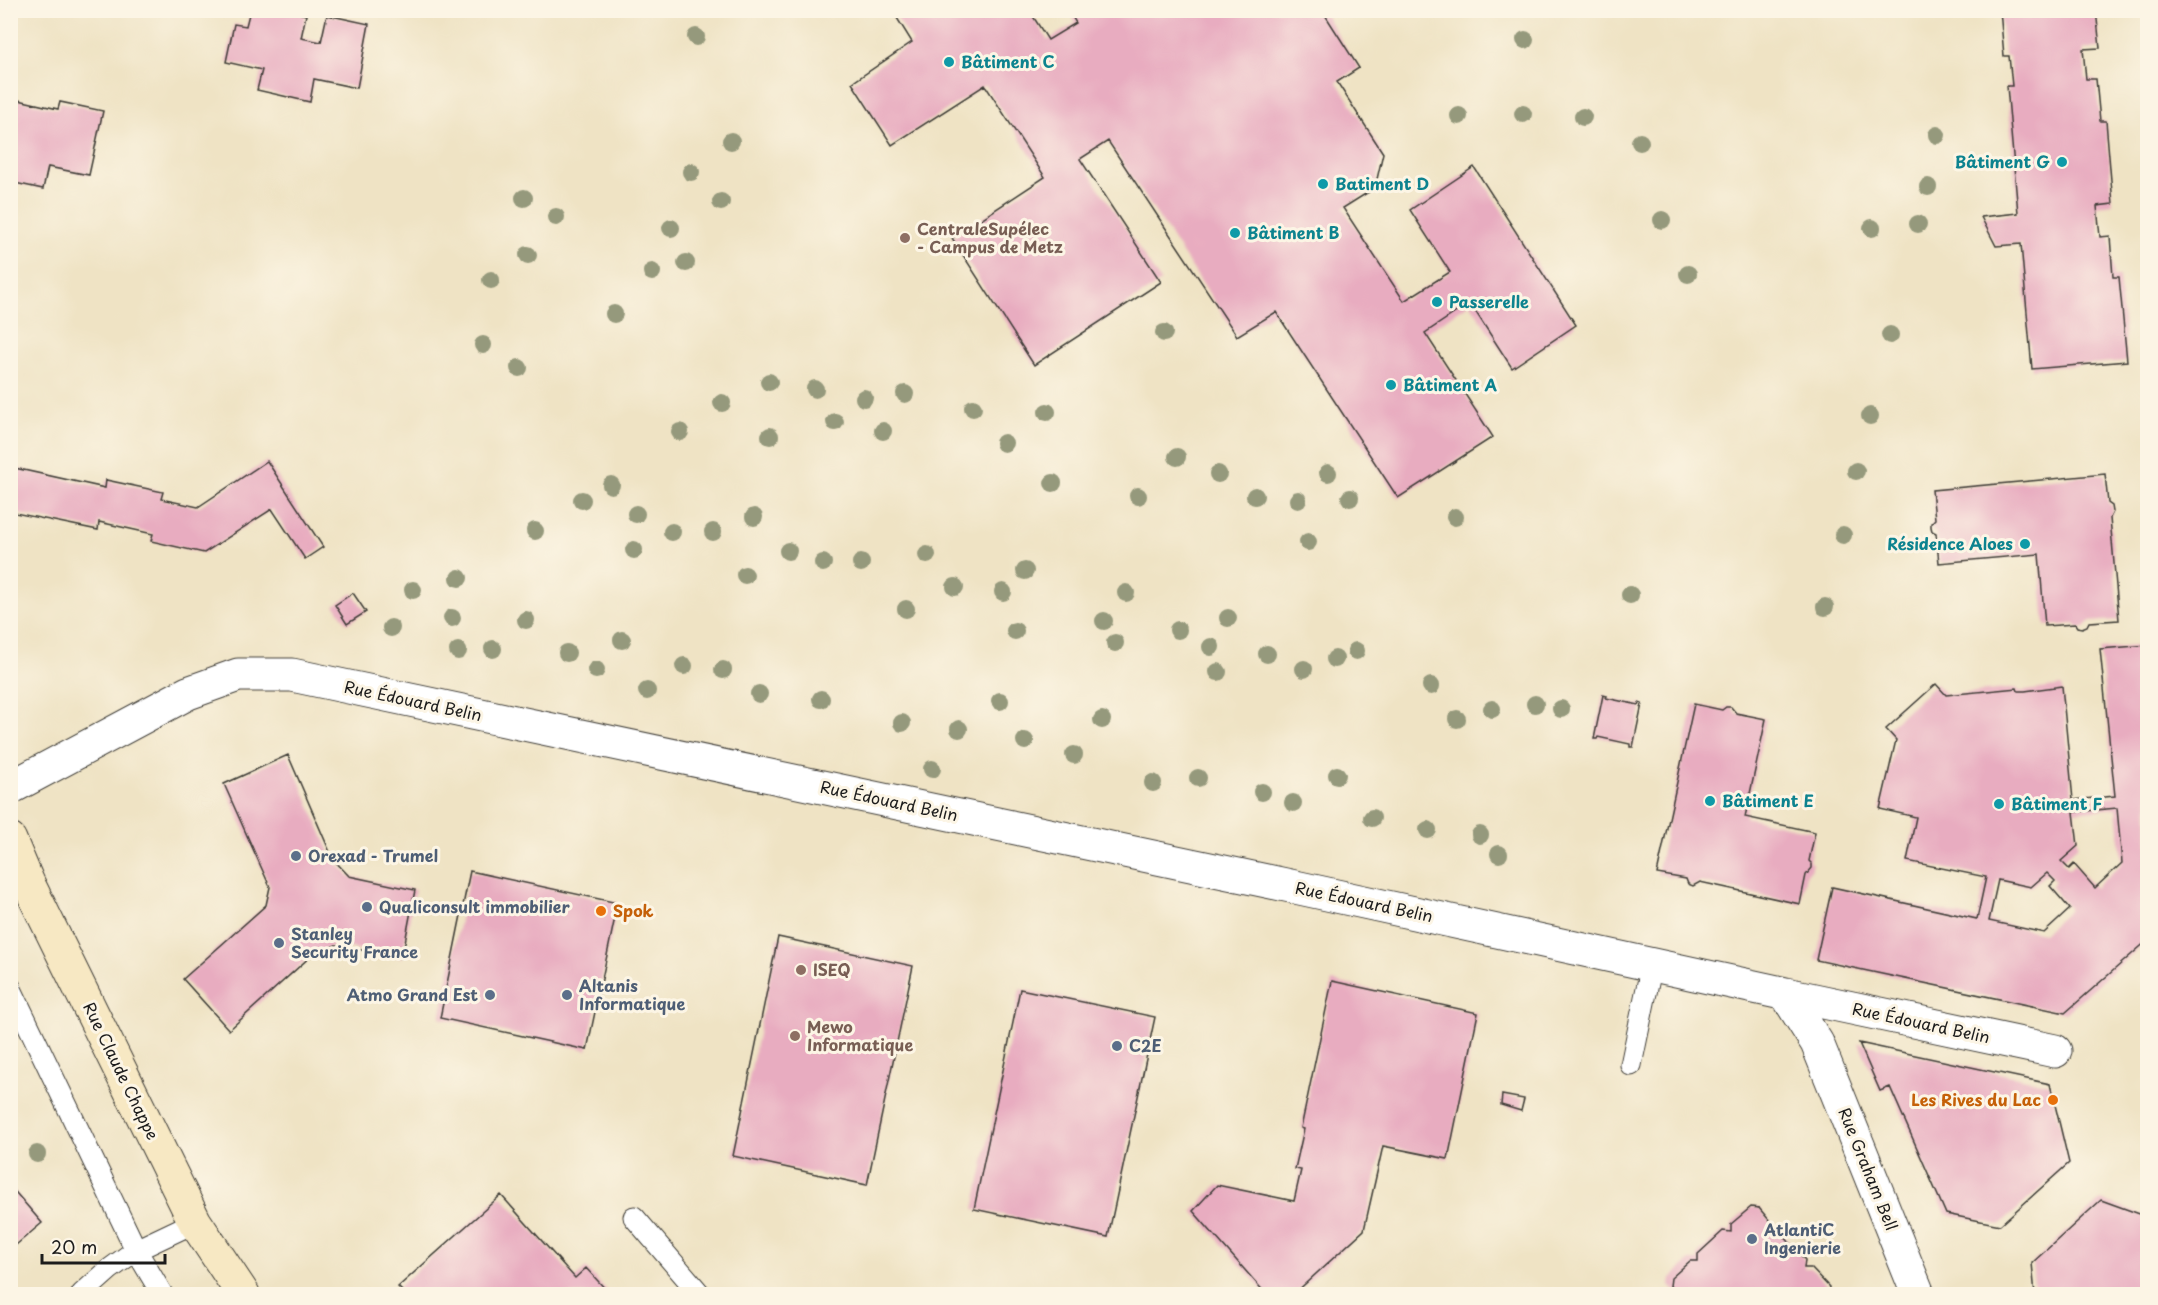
<svg xmlns="http://www.w3.org/2000/svg" width="2158" height="1305" viewBox="0 0 2158 1305" font-family="'Playpen Sans',sans-serif">
<rect width="100%" height="100%" fill="#fcf5e5"/>
<filter id="ink" filterUnits="userSpaceOnUse"><feTurbulence type="fractalNoise" baseFrequency=".0167" numOctaves="2"/><feDisplacementMap in="SourceGraphic" scale="12" xChannelSelector="R" yChannelSelector="G"/><feConvolveMatrix kernelMatrix="1 2 1 2 8 2 1 2 1" color-interpolation-filters="sRGB"/></filter>
<filter id="wash" filterUnits="userSpaceOnUse"><feTurbulence type="fractalNoise" baseFrequency=".008" numOctaves="4" result="noise"/><feDisplacementMap in="SourceGraphic" scale="24" xChannelSelector="R" yChannelSelector="G"/><feGaussianBlur stdDeviation="1.35" result="paint"/><feColorMatrix in="noise" values="0 0 0 0 0 0 0 0 0 0 0 0 0 0 0 0 0 1.4 0 .05"/><feComposite in="paint" operator="in"/></filter>
<g filter="url(#wash)">
<rect width="100%" height="100%" fill="#efe3c4"/>
<g id="blocks">
<!-- building -->
<path fill="#e8acc0" fill-rule="evenodd" d="M250 10H288L306 15 301 38 321 42 327 15 369 24 357 88 314 79 310 102 257 90 262 70 226 62 234 24 246 26Z
M892 10H1029L1048 40 1076 23 1068 10H1322L1359 68 1337 82 1383 153 1375 188 1343 208 1404 301 1450 272 1410 210 1474 167 1576 325 1512 368 1470 303 1425 333 1493 437 1398 498 1276 312 1237 336 1108 141 1080 159 1161 282 1034 365 952 238 1045 177 985 85 892 145 852 83 912 42Z
M2000 10H2096L2100 48 2083 49 2086 79H2096L2100 121H2106L2113 204 2097 206 2100 237 2110 236 2113 277H2119L2127 361 2032 369 2021 244 1996 246 1981 217 2018 213 2007 86H2012L2009 56H2004Z
M10 98 58 109 60 102 103 111 89 175 48 167 43 189 10 182Z
M267 461 323 547 305 559 272 509 204 553 151 541 153 534 99 522 98 530 10 512V467L105 488 106 480 163 492 161 499 198 507Z
M2105 474 2108 503 2112 506 2113 512 2110 518 2119 620 2089 622 2087 626 2082 628 2077 627 2075 624 2045 626 2039 554 1939 563 1936 533 1932 531 1931 527V523L1935 519 1932 490Z
M353 593 366 612 347 624 335 605Z
M2148 645V940L2065 1013 1816 960 1832 887 1977 919 1986 877 1907 861 1916 817 1880 809 1896 740 1886 729 1936 684 1946 695 2017 688 2018 691H2025L2062 686 2073 800 2115 796 2100 649ZM2117 808 2122 863 2095 888 2074 864 2069 869 2061 861 2078 846 2074 812ZM2047 873 2055 881 2050 886 2070 909 2044 933 1989 921 1998 880 2031 887Z
M1603 695 1607 696 1606 698 1639 705V703L1642 704 1633 747H1630V744L1598 737 1597 739H1594Z
M1694 704 1722 710 1726 707H1731L1736 713 1766 719 1745 817 1815 832 1809 861 1812 864V868L1806 875 1800 904 1700 882 1693 886 1688 884 1686 879 1657 874Z
M288 755 333 859 349 876 415 890 402 958 336 945 311 956 229 1030 183 979 266 905 270 887 224 784Z
M470 871 618 903 587 1050 440 1018Z
M778 937 913 966 867 1185 733 1156Z
M1332 981 1478 1013 1448 1159 1383 1146 1364 1230 1294 1294H1266L1193 1211 1217 1185 1294 1201 1301 1170 1295 1169 1304 1129 1301 1128Z
M1020 989 1155 1017 1108 1237 974 1209Z
M1859 1043 2050 1084 2069 1163 2000 1225 1946 1214 1890 1087 1880 1091Z
M1502 1095 1524 1099 1521 1111 1501 1105Z
M10 1186 42 1223 10 1250Z
M501 1195 575 1278 586 1268 610 1294H405L398 1287Z
M2101 1200 2148 1217V1294H2035L2032 1263Z
M1751 1207 1759 1208 1775 1227V1235H1783L1805 1260 1804 1268H1811L1829 1287 1828 1294H1678L1670 1286 1671 1278 1690 1261H1698V1254L1723 1231 1731 1232V1224Z"/>
</g>
</g>
<g filter="url(#ink)">
<use href="#blocks" fill-opacity="0" stroke="#3c3a35" stroke-width="1.5"/>
<g fill="none" stroke-linecap="round" stroke-linejoin="round">
<defs>
<path id="lane" d="M10 987 136 1250 162 1294
M1631 1065 1652 964
M634 1217 700 1294
M82 1294 110 1269 136 1250 195 1222"/>
<path id="street" d="M10 788 188 693 238 675H292L1295 887 1786 994 1817 1043 1918 1294
M1786 994 2055 1051"/>
<path id="secondary" d="M10 840 28 883 195 1222 243 1294"/>
</defs>
<!-- lane casing -->
<use href="#lane" stroke="#3c3a35" stroke-width="23"/>
<!-- street casing -->
<use href="#street" stroke="#3c3a35" stroke-width="35"/>
<!-- secondary casing -->
<use href="#secondary" stroke="#3c3a35" stroke-width="35"/>
<!-- lane -->
<use href="#lane" stroke="#fff" stroke-width="21"/>
<!-- street -->
<use href="#street" stroke="#fff" stroke-width="33"/>
<!-- secondary -->
<use href="#secondary" stroke="#f7e8c3" stroke-width="33"/>
</g>
<!-- trees -->
<g fill="#95997c">
<circle cx="696" cy="37" r="9"/>
<circle cx="1525" cy="40" r="9"/>
<circle cx="1523" cy="114" r="9"/>
<circle cx="1459" cy="116" r="9"/>
<circle cx="1583" cy="117" r="9"/>
<circle cx="1937" cy="135" r="9"/>
<circle cx="731" cy="141" r="9"/>
<circle cx="1640" cy="142" r="9"/>
<circle cx="691" cy="172" r="9"/>
<circle cx="1928" cy="187" r="9"/>
<circle cx="524" cy="198" r="9"/>
<circle cx="721" cy="202" r="9"/>
<circle cx="556" cy="217" r="9"/>
<circle cx="1662" cy="220" r="9"/>
<circle cx="1918" cy="224" r="9"/>
<circle cx="671" cy="228" r="9"/>
<circle cx="1872" cy="228" r="9"/>
<circle cx="528" cy="255" r="9"/>
<circle cx="686" cy="263" r="9"/>
<circle cx="652" cy="272" r="9"/>
<circle cx="1688" cy="274" r="9"/>
<circle cx="491" cy="280" r="9"/>
<circle cx="614" cy="314" r="9"/>
<circle cx="1164" cy="333" r="9"/>
<circle cx="1890" cy="335" r="9"/>
<circle cx="483" cy="345" r="9"/>
<circle cx="519" cy="368" r="9"/>
<circle cx="769" cy="382" r="9"/>
<circle cx="815" cy="389" r="9"/>
<circle cx="905" cy="394" r="9"/>
<circle cx="864" cy="398" r="9"/>
<circle cx="722" cy="403" r="9"/>
<circle cx="973" cy="408" r="9"/>
<circle cx="1047" cy="412" r="9"/>
<circle cx="1870" cy="416" r="9"/>
<circle cx="835" cy="422" r="9"/>
<circle cx="883" cy="431" r="9"/>
<circle cx="680" cy="432" r="9"/>
<circle cx="770" cy="436" r="9"/>
<circle cx="1004" cy="443" r="9"/>
<circle cx="1177" cy="457" r="9"/>
<circle cx="1856" cy="471" r="9"/>
<circle cx="1328" cy="473" r="9"/>
<circle cx="1218" cy="474" r="9"/>
<circle cx="1053" cy="483" r="9"/>
<circle cx="611" cy="485" r="9"/>
<circle cx="1138" cy="496" r="9"/>
<circle cx="1255" cy="496" r="9"/>
<circle cx="1350" cy="498" r="9"/>
<circle cx="582" cy="500" r="9"/>
<circle cx="1298" cy="500" r="9"/>
<circle cx="636" cy="514" r="9"/>
<circle cx="754" cy="517" r="9"/>
<circle cx="1455" cy="517" r="9"/>
<circle cx="535" cy="531" r="9"/>
<circle cx="672" cy="532" r="9"/>
<circle cx="713" cy="532" r="9"/>
<circle cx="1843" cy="535" r="9"/>
<circle cx="1308" cy="542" r="9"/>
<circle cx="634" cy="550" r="9"/>
<circle cx="788" cy="551" r="9"/>
<circle cx="927" cy="555" r="9"/>
<circle cx="823" cy="563" r="9"/>
<circle cx="861" cy="563" r="9"/>
<circle cx="1025" cy="571" r="9"/>
<circle cx="745" cy="575" r="9"/>
<circle cx="459" cy="578" r="9"/>
<circle cx="955" cy="587" r="9"/>
<circle cx="413" cy="590" r="9"/>
<circle cx="1003" cy="592" r="9"/>
<circle cx="1126" cy="593" r="9"/>
<circle cx="1630" cy="595" r="9"/>
<circle cx="1825" cy="607" r="9"/>
<circle cx="906" cy="609" r="9"/>
<circle cx="452" cy="618" r="9"/>
<circle cx="1228" cy="618" r="9"/>
<circle cx="526" cy="620" r="9"/>
<circle cx="1104" cy="621" r="9"/>
<circle cx="391" cy="628" r="9"/>
<circle cx="1178" cy="630" r="9"/>
<circle cx="1015" cy="631" r="9"/>
<circle cx="622" cy="640" r="9"/>
<circle cx="1115" cy="643" r="9"/>
<circle cx="1211" cy="647" r="9"/>
<circle cx="493" cy="649" r="9"/>
<circle cx="458" cy="651" r="9"/>
<circle cx="1356" cy="651" r="9"/>
<circle cx="567" cy="653" r="9"/>
<circle cx="1267" cy="654" r="9"/>
<circle cx="1335" cy="659" r="9"/>
<circle cx="684" cy="666" r="9"/>
<circle cx="1304" cy="669" r="9"/>
<circle cx="596" cy="670" r="9"/>
<circle cx="723" cy="670" r="9"/>
<circle cx="1218" cy="672" r="9"/>
<circle cx="1431" cy="686" r="9"/>
<circle cx="647" cy="691" r="9"/>
<circle cx="759" cy="694" r="9"/>
<circle cx="821" cy="699" r="9"/>
<circle cx="1000" cy="701" r="9"/>
<circle cx="1535" cy="704" r="9"/>
<circle cx="1492" cy="709" r="9"/>
<circle cx="1561" cy="709" r="9"/>
<circle cx="1457" cy="719" r="9"/>
<circle cx="1102" cy="720" r="9"/>
<circle cx="902" cy="723" r="9"/>
<circle cx="959" cy="729" r="9"/>
<circle cx="1025" cy="741" r="9"/>
<circle cx="1074" cy="755" r="9"/>
<circle cx="932" cy="769" r="9"/>
<circle cx="1337" cy="775" r="9"/>
<circle cx="1198" cy="778" r="9"/>
<circle cx="1153" cy="783" r="9"/>
<circle cx="1262" cy="792" r="9"/>
<circle cx="1293" cy="803" r="9"/>
<circle cx="1372" cy="818" r="9"/>
<circle cx="1428" cy="830" r="9"/>
<circle cx="1480" cy="835" r="9"/>
<circle cx="1499" cy="854" r="9"/>
<circle cx="37" cy="1154" r="9"/>
</g>
</g>
<!-- markers -->
<g fill="#0f9aa8" stroke="#fcf5e5" stroke-width="2">
<circle cx="949" cy="62" r="6"/>
<circle cx="2062" cy="162" r="6"/>
<circle cx="1323" cy="184" r="6"/>
<circle cx="1235" cy="233" r="6"/>
<circle cx="1437" cy="302" r="6"/>
<circle cx="1391" cy="385" r="6"/>
<circle cx="2025" cy="544" r="6"/>
<circle cx="1710" cy="801" r="6"/>
<circle cx="1999" cy="804" r="6"/>
</g>
<g fill="#8d6e63" stroke="#fcf5e5" stroke-width="2">
<circle cx="905" cy="238" r="6"/>
<circle cx="801" cy="970" r="6"/>
<circle cx="795" cy="1036" r="6"/>
</g>
<g fill="#5c6f8a" stroke="#fcf5e5" stroke-width="2">
<circle cx="296" cy="856" r="6"/>
<circle cx="367" cy="907" r="6"/>
<circle cx="279" cy="943" r="6"/>
<circle cx="490" cy="995" r="6"/>
<circle cx="567" cy="995" r="6"/>
<circle cx="1117" cy="1046" r="6"/>
<circle cx="1752" cy="1239" r="6"/>
</g>
<g fill="#e8710a" stroke="#fcf5e5" stroke-width="2">
<circle cx="601" cy="911" r="6"/>
<circle cx="2053" cy="1100" r="6"/>
</g>
<g text-anchor="middle" stroke-width="6" stroke-linejoin="round" paint-order="stroke">
<!-- culture labels -->
<g font-size="16" font-weight="bold" fill="#0d838f" stroke="#fcf5e5" text-anchor="start">
<text x="961" y="68">Bâtiment C</text>
<text x="2050" y="168" text-anchor="end">Bâtiment G</text>
<text x="1335" y="190">Batiment D</text>
<text x="1247" y="239">Bâtiment B</text>
<text x="1449" y="308">Passerelle</text>
<text x="1403" y="391">Bâtiment A</text>
<text x="2013" y="550" text-anchor="end">Résidence Aloes</text>
<text x="1722" y="807">Bâtiment E</text>
<text x="2011" y="810">Bâtiment F</text>
</g>
<!-- education labels -->
<g font-size="16" font-weight="bold" fill="#785e54" stroke="#fcf5e5" text-anchor="start">
<text x="917" y="235">CentraleSupélec<tspan x="917" dy="18">- Campus de Metz</tspan></text>
<text x="813" y="976">ISEQ</text>
<text x="807" y="1033">Mewo<tspan x="807" dy="18">Informatique</tspan></text>
</g>
<!-- street labels -->
<g font-size="16" fill="#1c1c1c" stroke="#fcf5e5">
<text transform="translate(413 701) rotate(12)" y="6">Rue Édouard Belin</text>
<text transform="translate(889 801) rotate(12)" y="6">Rue Édouard Belin</text>
<text transform="translate(1364 902) rotate(12)" y="6">Rue Édouard Belin</text>
<text transform="translate(1921 1023) rotate(12)" y="6">Rue Édouard Belin</text>
<text transform="translate(121 1071) rotate(64)" y="6">Rue Claude Chappe</text>
<text transform="translate(1868 1169) rotate(68)" y="6">Rue Graham Bell</text>
</g>
<!-- service labels -->
<g font-size="16" font-weight="bold" fill="#4e5e75" stroke="#fcf5e5" text-anchor="start">
<text x="308" y="862">Orexad - Trumel</text>
<text x="379" y="913">Qualiconsult immobilier</text>
<text x="291" y="940">Stanley<tspan x="291" dy="18">Security France</tspan></text>
<text x="579" y="992">Altanis<tspan x="579" dy="18">Informatique</tspan></text>
<text x="478" y="1001" text-anchor="end">Atmo Grand Est</text>
<text x="1129" y="1052">C2E</text>
<text x="1764" y="1236">AtlantiC<tspan x="1764" dy="18">Ingenierie</tspan></text>
</g>
<!-- food labels -->
<g font-size="16" font-weight="bold" fill="#c56008" stroke="#fcf5e5" text-anchor="start">
<text x="613" y="917">Spok</text>
<text x="2041" y="1106" text-anchor="end">Les Rives du Lac</text>
</g>
</g>
<!-- margin -->
<rect width="2158" height="1305" fill="none" stroke="#fcf5e5" stroke-width="36"/>
<!-- scale -->
<path d="M42 1254v9h123v-9" fill="none" stroke="#1c1c1c" stroke-width="3"/>
<text x="51" y="1254" font-size="18" fill="#1c1c1c" stroke="#fcf5e5" stroke-width="4.5" paint-order="stroke">20 m</text>
</svg>
